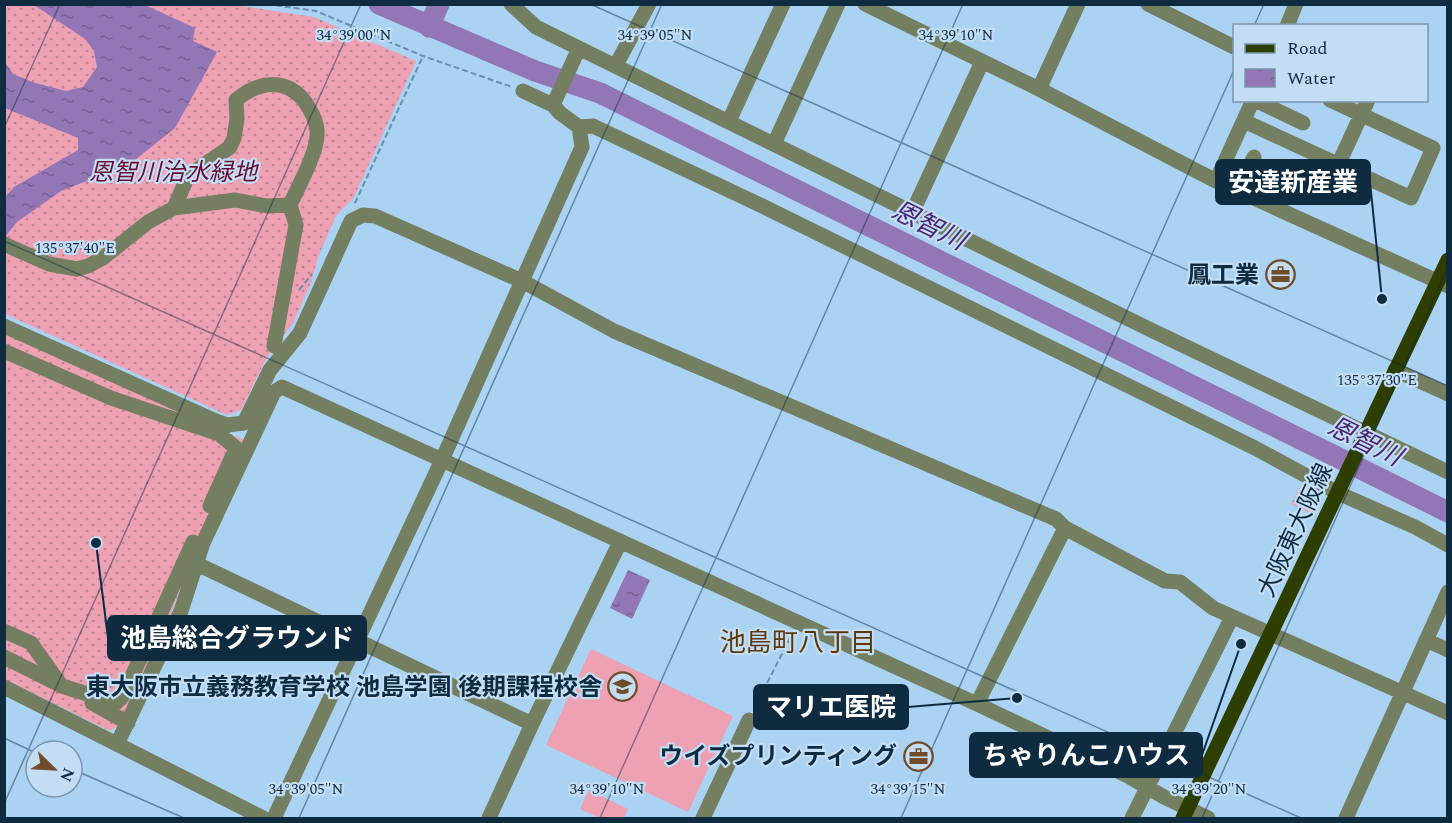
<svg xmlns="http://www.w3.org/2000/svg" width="1452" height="823" viewBox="0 0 1452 823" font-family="Spectral,'Noto Sans JP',serif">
<defs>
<pattern id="grass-dots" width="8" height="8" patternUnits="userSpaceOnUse" patternTransform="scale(1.5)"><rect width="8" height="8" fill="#eda1b3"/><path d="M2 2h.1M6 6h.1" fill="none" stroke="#be8393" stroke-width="1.8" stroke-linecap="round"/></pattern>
<pattern id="water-ripples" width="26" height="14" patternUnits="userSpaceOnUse" patternTransform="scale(1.5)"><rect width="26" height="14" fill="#9276b6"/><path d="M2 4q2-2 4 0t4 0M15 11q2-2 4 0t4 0" fill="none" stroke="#766195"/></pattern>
</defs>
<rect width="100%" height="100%" fill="#aad2f3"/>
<!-- grass -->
<path fill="url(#grass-dots)" d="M4 5H236L314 17 416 61 354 197 336 216 318 257 312 280 293 323 267 357 241 410 227 415 5 314Z
M4 333 244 440 192 555 174 606 121 724 110 731 5 679Z
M1304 480 1324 490 1312 514 1291 504Z"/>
<!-- garden -->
<path fill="#eda1b3" d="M591 649 733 716 688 812 546 745Z
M589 790 628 809 624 818H600L580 809Z"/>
<!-- water -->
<path fill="url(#water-ripples)" d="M34 5H145L195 28 193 41 217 52 175 128 130 164 61 191 17 222 5 237V197L14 187 78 150V138L5 108V62L13 74 32 82 66 91 83 87 97 67 94 51 85 39Z
M628 570 650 580 632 619 610 608Z"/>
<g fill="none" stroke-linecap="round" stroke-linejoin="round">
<!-- river -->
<path stroke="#9276b6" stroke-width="21" d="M379 4 535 71 600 93 1448 512
M429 27 439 4"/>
<!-- path -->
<path stroke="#6b8fab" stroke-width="2" stroke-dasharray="6 3" stroke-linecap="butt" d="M267 4 316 11 423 56 512 87
M355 203 423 56
M299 290 312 274
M755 707 792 634"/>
<!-- minor -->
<path stroke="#747e61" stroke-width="15" d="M511 4 536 27 1151 330 1448 472
M865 4 1039 89 1216 181 1448 286
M1148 4 1234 47
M1287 26 1296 4
M616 65 649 4
M1039 89 1078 4
M523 91 553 105 560 113 579 127 593 126 756 203 1255 448 1338 493 1415 527 1448 545
M1255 100 1303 123
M553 105 579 48
M729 121 783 4
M1244 121 1411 198 1433 148 1330 100
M774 144 838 4
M1333 176 1368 100
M1216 181 1253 100
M1237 191 1254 157
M174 208 188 176 230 147 234 138 237 119 236 100C262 78 293 78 310 110 314 117 318 127 317 136 316 155 298 187 290 205L296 225 274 346
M912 213 982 62
M4 244 49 264 77 269 88 266 103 258 148 222 174 208 235 200 267 206 290 205
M4 326 216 421 227 425 244 423 270 370 300 333 351 221 363 215 375 216 522 281 614 331 1056 519 1065 528
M4 351 111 398 219 434 225 427
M1395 370 1448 394
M210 506 236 448 219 434
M195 563 532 724
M4 631 31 643 61 685
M1426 640 1448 650
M4 657 62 686 116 703 123 696 193 542
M4 687 263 818
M92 703 128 723
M977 704 1065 528 1165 581 1180 582 1213 608 1448 713
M117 744 181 611 203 543 274 392 282 387 977 704 1128 776 1164 797 1208 818
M274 818 442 460 582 147 579 127
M489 818 532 724 620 542
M703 818 749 720
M1132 818 1232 617
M1346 818 1448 592"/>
<!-- major -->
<path stroke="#2e3e00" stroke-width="15" d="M1183 818 1448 260"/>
</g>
<!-- ticks -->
<path fill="none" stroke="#0e2b40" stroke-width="1.5" stroke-opacity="0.45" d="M590 4 1448 386M1254 26 1264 4M4 128 60 4M4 241 1301 818M4 738 36 753M72 769 184 818M4 804 361 4M299 818 662 4M600 818 963 4M901 818 1234 70M1202 818 1448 267"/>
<!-- icons -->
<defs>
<symbol id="office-ring" viewBox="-11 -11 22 22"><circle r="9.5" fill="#c3ddf4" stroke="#714c28" stroke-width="1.5"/><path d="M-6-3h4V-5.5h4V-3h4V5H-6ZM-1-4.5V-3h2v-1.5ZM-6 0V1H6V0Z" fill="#714c28"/></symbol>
<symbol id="school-ring" viewBox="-11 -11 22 22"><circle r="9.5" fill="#c3ddf4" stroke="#714c28" stroke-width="1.5"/><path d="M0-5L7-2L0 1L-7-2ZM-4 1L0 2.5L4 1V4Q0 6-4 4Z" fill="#714c28"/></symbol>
</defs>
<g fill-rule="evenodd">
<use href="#office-ring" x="1264" y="258" width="33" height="33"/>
<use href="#school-ring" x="606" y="670" width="33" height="33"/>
<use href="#office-ring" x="902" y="740" width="33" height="33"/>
</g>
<g text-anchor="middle" stroke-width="4.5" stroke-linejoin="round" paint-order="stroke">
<!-- park labels -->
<g font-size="24" font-style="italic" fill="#6a0b31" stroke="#c3ddf4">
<text x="173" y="180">恩智川治水緑地</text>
</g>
<!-- poi labels -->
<g font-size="24" font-weight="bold" fill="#0e2b40" stroke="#c3ddf4" text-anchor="end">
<text x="1259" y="283">鳳工業</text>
<text x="602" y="695">東大阪市立義務教育学校 池島学園 後期課程校舎</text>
<text x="897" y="764">ウイズプリンティング</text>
</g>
<!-- street labels -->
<g font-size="24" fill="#0e2b40" stroke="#c3ddf4">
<text transform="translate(1295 530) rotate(-65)" y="8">大阪東大阪線</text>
</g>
<!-- water labels -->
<g font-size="26" font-style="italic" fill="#4c2472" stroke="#c3ddf4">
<text transform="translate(929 225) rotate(26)" y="9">恩智川</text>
<text transform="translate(1365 441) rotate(26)" y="9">恩智川</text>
</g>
<!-- neighbourhood labels -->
<g font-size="26" fill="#5f3809" stroke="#c3ddf4">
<text x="798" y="651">池島町八丁目</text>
</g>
</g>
<g font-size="15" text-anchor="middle" fill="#0e2b40" stroke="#c3ddf4" stroke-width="4.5" stroke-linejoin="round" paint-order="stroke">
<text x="655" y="40">34°39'05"N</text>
<text x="956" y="40">34°39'10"N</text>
<text x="354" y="40">34°39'00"N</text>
<text x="75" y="253">135°37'40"E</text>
<text x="1377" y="385">135°37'30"E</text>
<text x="306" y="794">34°39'05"N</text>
<text x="607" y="794">34°39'10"N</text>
<text x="908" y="794">34°39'15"N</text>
<text x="1209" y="794">34°39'20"N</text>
</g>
<!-- callouts -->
<path fill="none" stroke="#0e2b40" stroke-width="2" d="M1382 299L1370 182M96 543L108 638M1017 698L908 707M1241 644L1202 755"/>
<g fill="#0e2b40" stroke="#c3ddf4" stroke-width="2">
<circle cx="1382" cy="299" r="6"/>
<circle cx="96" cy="543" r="6"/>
<circle cx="1017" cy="698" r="6"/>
<circle cx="1241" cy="644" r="6"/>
</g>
<g fill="#0e2b40" stroke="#0e2b40" stroke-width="2">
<rect x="1216" y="160" width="154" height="44" rx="6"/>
<rect x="108" y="616" width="258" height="44" rx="6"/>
<rect x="754" y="685" width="154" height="44" rx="6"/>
<rect x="970" y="733" width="232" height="44" rx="6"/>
</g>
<g font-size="26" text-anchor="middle" font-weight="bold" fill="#fff">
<text x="1293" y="191">安達新産業</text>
<text x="237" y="647">池島総合グラウンド</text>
<text x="831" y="716">マリエ医院</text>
<text x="1086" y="764">ちゃりんこハウス</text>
</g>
<!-- border -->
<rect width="1452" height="823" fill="none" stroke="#0e2b40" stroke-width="12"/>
<!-- legend -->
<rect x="1233" y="24" width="195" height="78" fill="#c3ddf4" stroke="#7b96ac" stroke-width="1.5"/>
<rect x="1245" y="44" width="30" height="9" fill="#2e3e00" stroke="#7b96ac" stroke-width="1.5"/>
<text x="1287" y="54" font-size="18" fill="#0e2b40">Road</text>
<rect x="1245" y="69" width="30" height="18" fill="url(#water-ripples)" stroke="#7b96ac" stroke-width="1.5"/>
<text x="1287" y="84" font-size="18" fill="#0e2b40">Water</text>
<!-- north arrow -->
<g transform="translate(54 769) rotate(114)"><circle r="28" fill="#c3ddf4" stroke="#7b96ac" stroke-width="1.5"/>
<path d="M0-4.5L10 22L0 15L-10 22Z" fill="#714c28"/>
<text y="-9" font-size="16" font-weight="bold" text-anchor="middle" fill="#0e2b40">N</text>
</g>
</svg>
